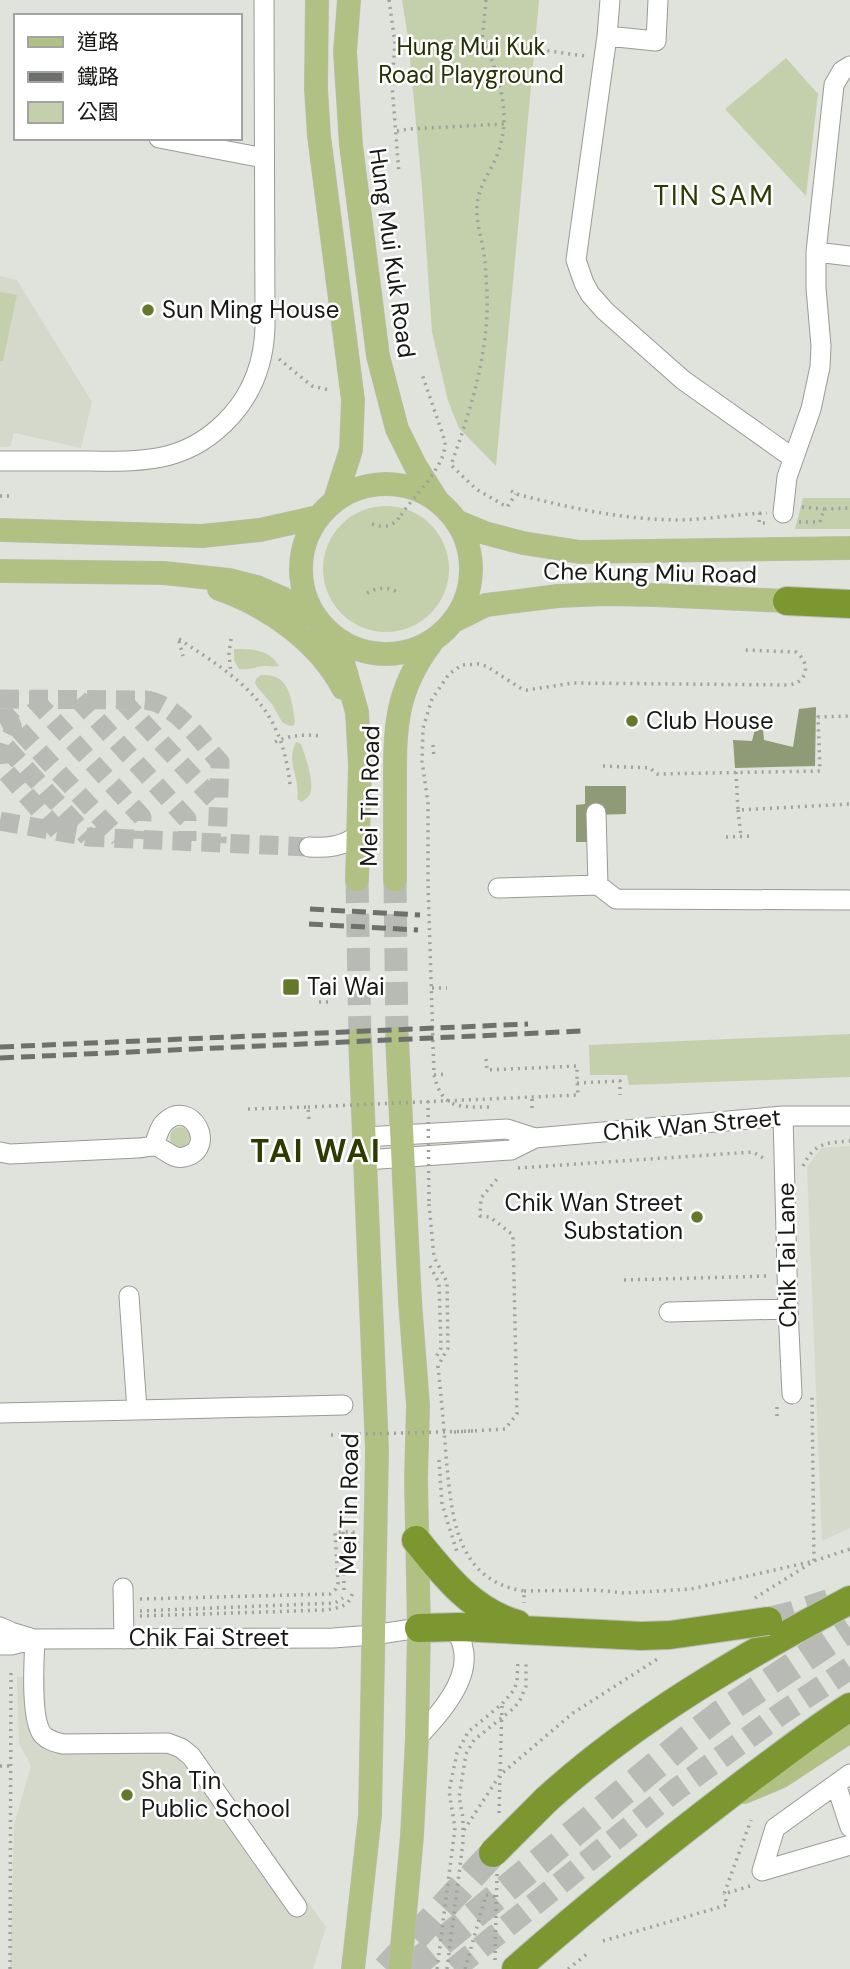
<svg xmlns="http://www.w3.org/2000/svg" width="850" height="1969" viewBox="0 0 850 1969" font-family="'DM Sans','Noto Sans TC',sans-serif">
<rect width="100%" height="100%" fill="#e0e2dc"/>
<!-- built -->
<path fill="#d5d9cc" d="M0 276 17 280 92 402 81 448 14 433 10 447H0Z
M850 1146V1528L822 1541 807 1167 821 1148Z
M45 1676 46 1721 50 1729 58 1733H164L178 1736 194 1745 326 1927 313 1969H10L14 1825 31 1766 19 1743 17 1677Z"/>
<!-- green -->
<path fill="#c4d0ac" d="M402 0H539L496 466 459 428 448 401 432 332 422 188 408 37Z
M786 58 818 94 806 196 725 109Z
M0 292 17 295 3 361H0Z
M803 498H850V529H795Z
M323 569a63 63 0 1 1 126 0a63 63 0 1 1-126 0Z
M234 649C252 649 269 649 279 666 273 667 268 666 262 666 253 668 247 670 239 669L234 660Z
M261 675C290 673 291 698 295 720L294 725 290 726 282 722 272 704 257 687 255 683 256 679Z
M296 742 301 744C305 755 315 783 310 794 309 796 304 801 302 802L297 799C301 777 285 764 296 742Z
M850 1034V1077L629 1085 627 1075H590L589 1045Z
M170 1137a10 10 0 1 1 20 0a10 10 0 1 1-20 0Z"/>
<!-- water -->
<path fill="#8e9b76" d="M816 707 815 766 735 768 733 740 752 741 755 729 763 730 764 740 793 747 799 709Z
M585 786H626V814L593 815V842H576V805L585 804Z"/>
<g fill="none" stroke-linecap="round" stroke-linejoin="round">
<!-- minor-tunnel -->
<path stroke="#b8bab5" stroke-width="19" stroke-dasharray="19 10" stroke-linecap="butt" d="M0 699 145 700C176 703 200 741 220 762L217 843
M34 699 142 817 141 839
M78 699 187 819V841
M122 700 219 805
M0 709 119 838
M8 718C18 733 9 734 6 747 4 754 5 765 6 772L58 831
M6 747 88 837
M0 821 88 837 309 847"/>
<!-- major-tunnel -->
<path stroke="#b8bab5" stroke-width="23" stroke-dasharray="23 11" stroke-linecap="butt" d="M357 880 360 1039
M395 880 397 1038
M454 1969 677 1789 782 1713 850 1668"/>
<!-- highway-tunnel -->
<path stroke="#b8bab5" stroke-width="28" stroke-dasharray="28 14" stroke-linecap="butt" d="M768 1621 790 1616 829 1603
M386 1969 493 1853
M409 1969 689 1738 719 1715 850 1628"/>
<defs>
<path id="minor" d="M610 0 607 36 656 41 658 0
M607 36 576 260 584 283 590 294 605 311 683 380 793 458
M159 138 264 158
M816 252 850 256
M0 461C30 461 61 461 91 461 149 462 191 461 232 415 254 390 264 360 265 327L264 0
M783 513 787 477 811 409 820 367 821 346 816 288V252L834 85 842 71 850 66
M596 813 598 885
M309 847C327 848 343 847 358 835
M498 888 598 885 616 899 850 900
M783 1116 788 1309 792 1394
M364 1137 507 1129 535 1138
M0 1152 10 1154 138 1148C143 1148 149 1146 154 1146 166 1148 171 1160 184 1157 219 1149 191 1097 165 1122 158 1128 158 1138 153 1146
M365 1160 511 1150 535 1138 783 1116H850
M669 1312 788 1309
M137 1410 343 1405
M0 1413 137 1410 129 1296
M123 1588 124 1639
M0 1627 11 1632 34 1639
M35 1639C34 1660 30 1720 43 1735 49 1741 55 1742 63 1744L168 1743 181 1748 191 1756 297 1907
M0 1645H11L35 1639 333 1638 373 1635 419 1628
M417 1738C438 1716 471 1680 463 1648 462 1641 458 1634 455 1627
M850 1774 775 1828 762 1871 850 1845
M836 1784 850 1827"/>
<path id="major" d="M317 0 316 89 319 136 353 400 351 450 335 500
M349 0 345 52 351 145 378 356 397 429 416 467 437 500
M301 569a85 85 0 1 1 170 0a85 85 0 1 1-170 0Z
M456 521 485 533 523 543 580 552 850 548
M0 530 202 536 260 530 318 517
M0 571 164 573 229 580 257 587 284 599 315 617
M219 589C268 606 318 641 343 688
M454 621 486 605 558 596 606 594 654 595 787 601 803 604
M332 635 344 666 357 712 360 765 357 880
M395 880C395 851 395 823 395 794 395 732 393 693 432 642
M397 1038 410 1301 418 1405 416 1479 419 1628 417 1738 412 1836 400 1969
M744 1792 780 1777 850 1731
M353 1969 370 1815 377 1450 360 1039"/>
<path id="highway" d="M787 601 850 604
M416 1540C444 1575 472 1611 517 1624
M419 1628 460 1627 641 1636
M546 1800C636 1718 743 1657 850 1600
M516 1969C590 1904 667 1842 746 1782 780 1757 814 1730 850 1707"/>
</defs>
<!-- minor casing -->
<use href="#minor" stroke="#999b95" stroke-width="21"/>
<!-- major casing -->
<use href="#major" stroke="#bebfbe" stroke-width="24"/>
<!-- highway casing -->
<use href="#highway" stroke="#bebfbe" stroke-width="30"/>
<!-- path -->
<path stroke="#a0a19c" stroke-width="3.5" stroke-dasharray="2 5" stroke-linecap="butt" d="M389 0 395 43 392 85 399 174
M486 0 482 42 486 43C500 83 513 117 496 158 489 173 477 190 477 207 476 223 482 239 484 255 486 267 486 280 487 293 489 353 471 409 451 465L476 489 507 507 516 494
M485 42 585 56
M397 131 409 129 504 124
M279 359 312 386 329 390
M511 491 516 494C570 508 624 520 681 520 710 519 738 514 767 513
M0 496H13
M802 507 824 509
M760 513 759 523H767
M799 522H820L824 509 850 508
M372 524C385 528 393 527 401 515
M367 593C378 587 390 586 400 594
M179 639C241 680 281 704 290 784
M231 639 229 654 231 674
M179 641 183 656
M275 742C290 735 304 734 321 736
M433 745 434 758
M603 766 650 768 657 774 820 771 818 717 850 716
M736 772 738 810 850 804
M738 810 741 836
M726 837 752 836
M432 988H447
M319 1002H331
M486 1059 487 1070 577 1066V1079
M434 1075 446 1074
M577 1083 620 1081V1095
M489 1107C459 1107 442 1109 434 1075L428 884V803L422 761 423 728 432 699 449 674 462 665 478 664 486 666 522 689 527 690 573 683 788 685C808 683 811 663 796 652L744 650
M532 1108V1097
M248 1109 308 1107 309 1119
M803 1166C815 1142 826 1143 850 1141
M518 1168 753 1152 765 1159V1161
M429 1204 434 1257 447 1282 448 1348 438 1366C441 1396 444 1426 446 1457 452 1514 454 1580 524 1591V1603
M430 1266 439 1283 441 1348 435 1359
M624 1280 768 1276
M777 1407V1416
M454 1432 505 1429 517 1414 513 1235 490 1217 480 1216 481 1198 497 1179
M439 1460 442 1504 457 1552
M343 1532 344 1593
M524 1591 594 1590 625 1593 691 1589 814 1561 850 1549
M755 1598 814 1561 812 1393
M140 1599 330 1594 336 1589 338 1583 335 1532H353V1534
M140 1611 335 1603 343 1598
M140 1616 326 1610C337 1608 349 1607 352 1594
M0 1766H11
M499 1813 502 1705
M464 1830 500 1775 573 1713 659 1658
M750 1886 724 1894 751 1820
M603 1941 727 1905 724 1894
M495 1960 497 1873
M10 1969 11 1669
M437 1969 455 1828 449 1791 457 1753 468 1732 502 1704 514 1690 517 1681 518 1660
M447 1969 463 1842V1818L459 1797 466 1754 474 1740 514 1708 520 1700 526 1686V1661
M465 1969 486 1895 497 1897
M568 1969 587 1954"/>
<!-- minor -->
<use href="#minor" stroke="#fff" stroke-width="19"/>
<!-- major -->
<use href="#major" stroke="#b0c183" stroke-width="23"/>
<!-- highway -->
<use href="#highway" stroke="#7c9730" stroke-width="28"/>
<!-- rail -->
<path stroke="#6e706c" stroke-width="5" stroke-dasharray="14 7" stroke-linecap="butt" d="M310 909 420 915
M309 924 418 930
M0 1047 528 1024
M0 1058 583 1031"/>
<defs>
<path id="highway-bridge" d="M641 1636 670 1635 768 1621
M493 1853 546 1800"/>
</defs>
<!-- highway-bridge casing -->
<use href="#highway-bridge" stroke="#bebfbe" stroke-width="30" stroke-linecap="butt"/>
<!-- path-bridge -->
<path stroke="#a0a19c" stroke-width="3.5" stroke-dasharray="2 5" stroke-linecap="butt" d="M401 515C415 494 447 466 445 441L422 374
M428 1101 429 1204
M308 1107 578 1095 577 1079
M331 1435 474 1431"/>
<!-- highway-bridge -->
<use href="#highway-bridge" stroke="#7c9730" stroke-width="28"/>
</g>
<!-- markers -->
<g fill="#637929" stroke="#fff" stroke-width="2.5">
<circle cx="148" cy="310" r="7"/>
<circle cx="632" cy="721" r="7"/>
<rect x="282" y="978" width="18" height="18" rx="3.5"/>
<circle cx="697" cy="1217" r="7"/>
<circle cx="127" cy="1795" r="7"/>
</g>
<g text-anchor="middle" stroke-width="5" stroke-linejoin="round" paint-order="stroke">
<!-- park labels -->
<g font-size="24" fill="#273204" stroke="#fff">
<text x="471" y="55">Hung Mui Kuk<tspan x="471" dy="28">Road Playground</tspan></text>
</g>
<!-- street labels -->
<g font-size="24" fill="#181917" stroke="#fff">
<text transform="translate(392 253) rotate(82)" y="8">Hung Mui Kuk Road</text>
<text transform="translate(650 573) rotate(1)" y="8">Che Kung Miu Road</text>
<text transform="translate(370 796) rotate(-89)" y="8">Mei Tin Road</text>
<text transform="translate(692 1125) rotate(-5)" y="8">Chik Wan Street</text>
<text transform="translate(787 1255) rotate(-91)" y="8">Chik Tai Lane</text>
<text transform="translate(349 1504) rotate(-89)" y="8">Mei Tin Road</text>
<text x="209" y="1646">Chik Fai Street</text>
</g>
<!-- poi labels -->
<g font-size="24" fill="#181917" stroke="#fff" text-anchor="start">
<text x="162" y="318">Sun Ming House</text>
<text x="646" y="729">Club House</text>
<text x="307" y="995">Tai Wai</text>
<text x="683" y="1211" text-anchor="end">Chik Wan Street<tspan x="683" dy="28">Substation</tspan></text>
<text x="141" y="1789">Sha Tin<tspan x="141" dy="28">Public School</tspan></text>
</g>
<!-- quarter labels -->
<g font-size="28" letter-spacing="2" fill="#2d3b00" stroke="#fff">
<text x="714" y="205">TIN SAM</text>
</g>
<!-- district labels -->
<g font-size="32" font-weight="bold" letter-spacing="2" fill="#2d3b00" stroke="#fff">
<text x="316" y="1162">TAI WAI</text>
</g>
</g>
<!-- legend -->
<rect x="14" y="14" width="228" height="126" fill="#ffffff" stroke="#a3a3a2" stroke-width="2"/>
<rect x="28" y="37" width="35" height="10" fill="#b0c183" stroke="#a3a3a2" stroke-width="2"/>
<text x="77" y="49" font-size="21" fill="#181917">道路</text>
<rect x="28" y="72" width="35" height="10" fill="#6e706c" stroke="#a3a3a2" stroke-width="2"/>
<text x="77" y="84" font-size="21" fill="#181917">鐵路</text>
<rect x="28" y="102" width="35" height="21" fill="#c4d0ac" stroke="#a3a3a2" stroke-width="2"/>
<text x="77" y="119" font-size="21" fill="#181917">公園</text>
</svg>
